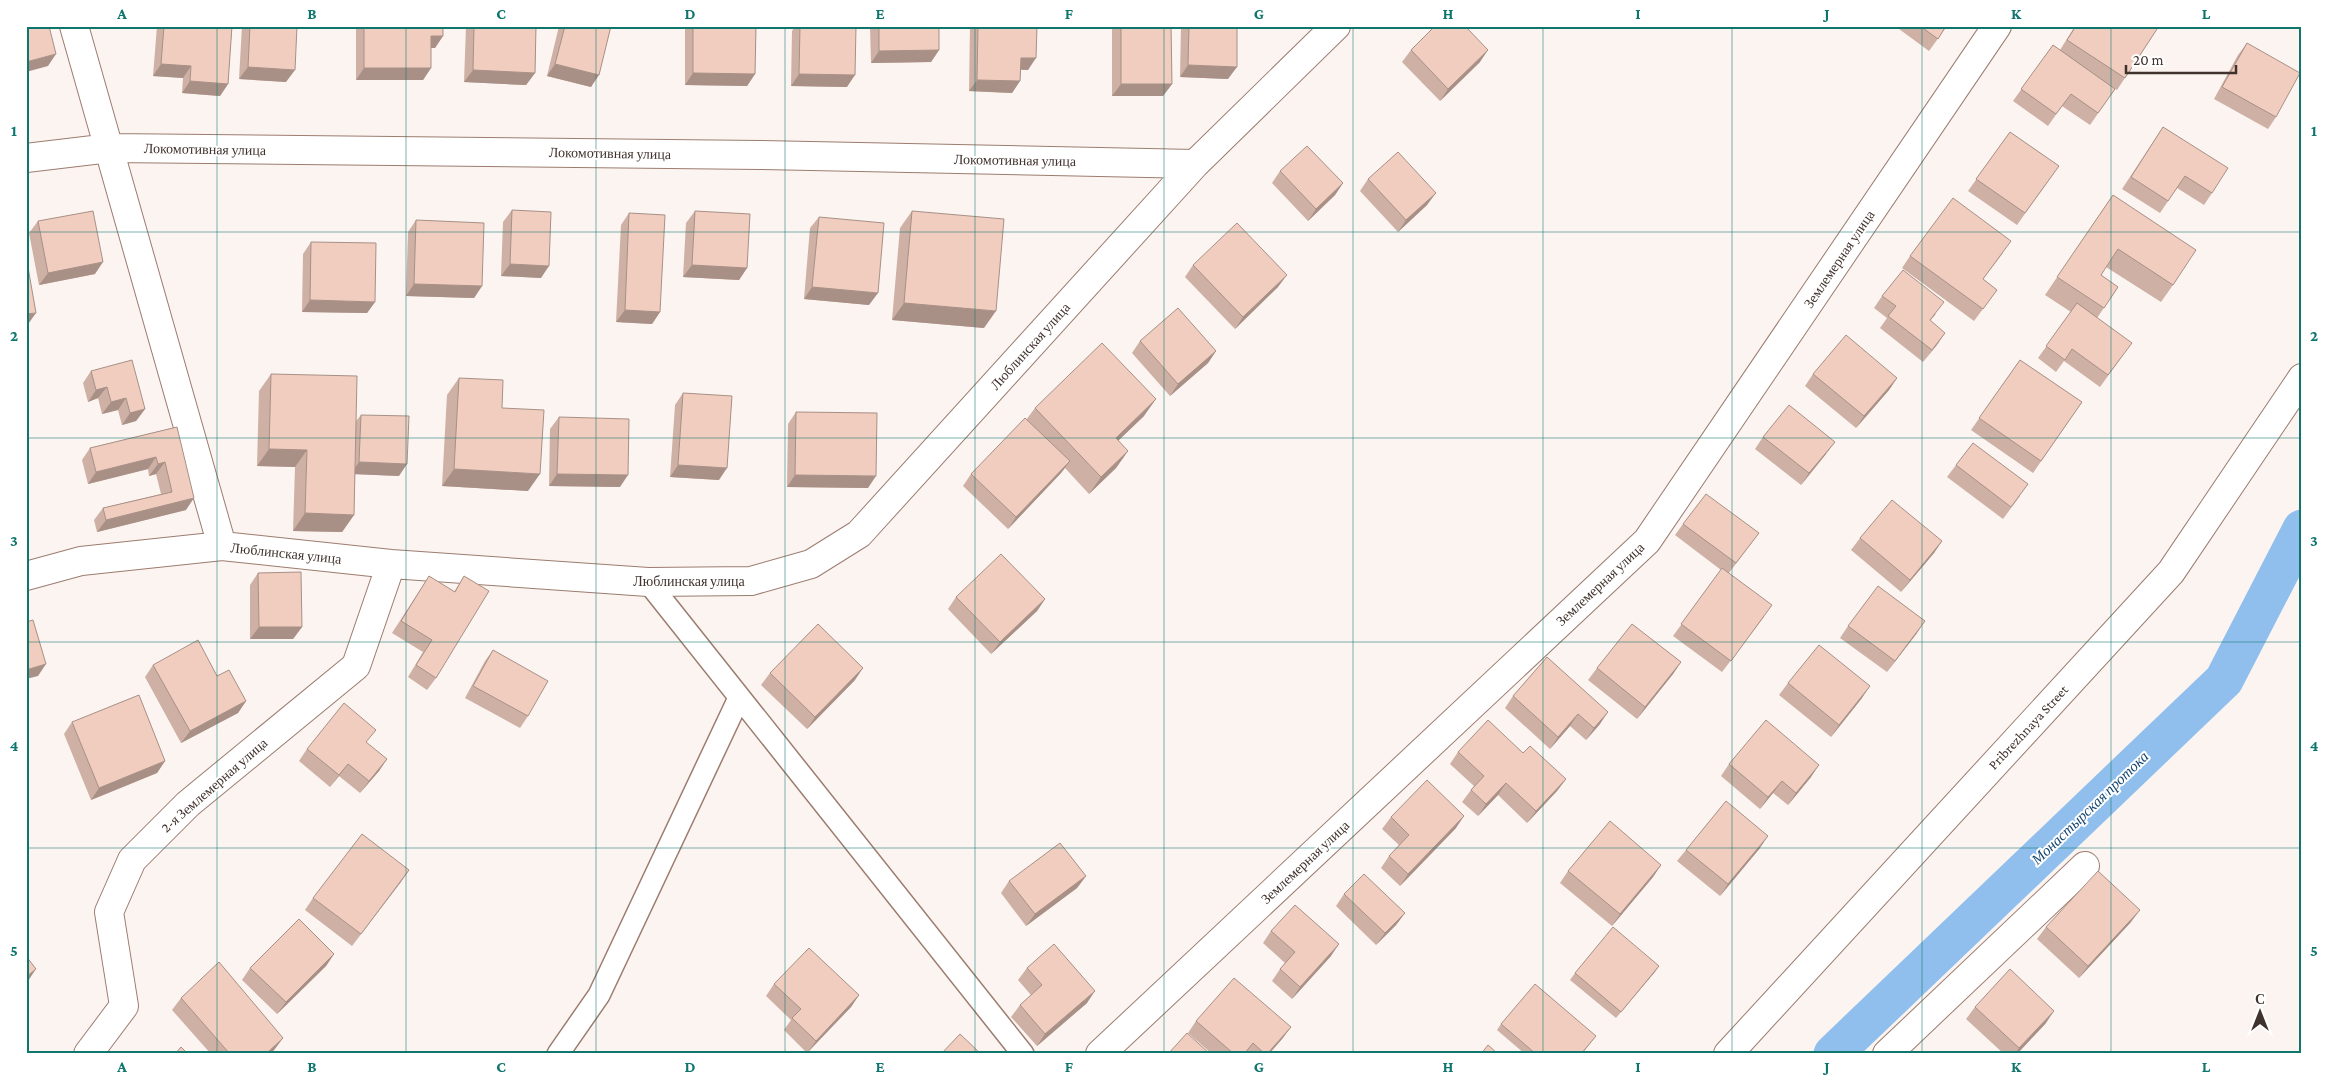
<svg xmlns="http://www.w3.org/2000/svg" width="2328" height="1080" viewBox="0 0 2328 1080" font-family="'Crimson Pro',serif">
<rect width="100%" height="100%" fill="#fbf4f1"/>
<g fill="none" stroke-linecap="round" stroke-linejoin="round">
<!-- canal -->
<path stroke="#90bfed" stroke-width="39" d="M1833 1054 2224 680 2302 529"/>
<defs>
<path id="service" d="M648 582 1023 1054
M558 1054 599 995 739 698"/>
<path id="minor" d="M74 26 222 546
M26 158 110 148 760 155 1195 164
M26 576 81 561 222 546 391 564 648 582 751 581 811 564 859 534 1195 164 1336 26
M88 1054 124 1006 109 912 132 860 188 804 356 666 391 564
M1100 1054 1647 541 1997 26
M1728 1054 2171 572 2302 378
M1887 1054 2085 866"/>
</defs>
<!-- service casing -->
<use href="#service" stroke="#9c7c6f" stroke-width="24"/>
<!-- minor casing -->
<use href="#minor" stroke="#9c7c6f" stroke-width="30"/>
<!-- service -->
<use href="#service" stroke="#fff" stroke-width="21"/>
<!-- minor -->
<use href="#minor" stroke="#fff" stroke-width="28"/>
</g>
<!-- wall -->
<path fill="#ceb0a4" d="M157 26H232L228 84 220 96 182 93 183 78 153 76Z
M242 26H297L286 82 239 79Z
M356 26H443V36L435 48H431V68L423 80H356Z
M466 26H536L535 73 526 85 464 82Z
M559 26H611L591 87 547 76Z
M685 26H756L755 74 747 86 685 85Z
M795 26H856L847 87 791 86 792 31Z
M870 26H939V50L931 62 871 63Z
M970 26H1037L1028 70H1021L1020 81 1012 93 969 91Z
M1112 26H1171L1172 84 1163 96H1112Z
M1181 26H1237L1228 79 1180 77Z
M1895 26H1947L1929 51Z
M2075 26H2159L2117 90 2095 76 2115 89 2090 125 2062 106 2048 126 2013 101 2053 45 2060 50Z
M2247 43 2276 117 2268 129 2214 99 2238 55Z
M1411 50 1480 62 1440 101 1402 62Z
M2163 127 2212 193 2204 205 2177 188 2160 213 2122 189Z
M2010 132 2059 166 2017 225 1968 191Z
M1280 171 1343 183 1335 195 1308 221 1272 183Z
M1368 179 1427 205 1398 232 1360 191Z
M2113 195 2173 285 2161 302 2106 267 2101 275 2118 287 2097 318 2123 355 2100 387 2064 361 2056 372 2038 358 2071 312 2045 295Z
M512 210 541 278 501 276 503 222Z
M695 211 747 268 739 280 683 277 686 223Z
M912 211 984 328 892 320 900 228Z
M629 213 660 312 652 324 616 322 621 225Z
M819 217 869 305 804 299 810 228Z
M416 220 482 286 474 298 406 296 408 232Z
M38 221 95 274 39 285 29 233Z
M311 242 375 302 367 313 302 312 303 254Z
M2003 253 1983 279 1997 290 1974 321 1902 268 1910 256Z
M1193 265 1278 287 1235 329 1185 277Z
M1882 296 1936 314 1930 321 1945 333 1923 362 1880 328 1887 318 1874 308Z
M1140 341 1216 351 1208 363 1170 396 1132 353Z
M2020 360 2082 402 2033 473 1971 430Z
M91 371 145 409 136 421 122 425 118 410 102 414 98 398 88 402 83 383Z
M271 374 356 421 361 415 399 476 355 474 354 515 342 532 293 531 295 467 257 466 259 391Z
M1813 374 1897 378 1889 390 1856 428 1805 386Z
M459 378 502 408 528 491 442 486 447 395Z
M683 393 719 480 670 477 675 405Z
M1035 408 1144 416 1118 441 1128 451 1116 468 1089 494 1065 468 1061 473 1008 529 963 486 971 474 1026 420Z
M796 412 868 488 787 487 788 424Z
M559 417 620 487 549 486 550 429Z
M177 427 186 510 97 532 94 520 103 508 161 494 156 474 149 476 148 469 88 484 82 460 90 448Z
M1763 437 1826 454 1801 485 1755 449Z
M1956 465 2020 496 2003 519 1947 477Z
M1683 524 1759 533 1729 573 1764 617 1722 672 1673 636 1721 570 1675 535Z
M1860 538 1942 541 1934 553 1901 592 1851 550Z
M258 573 302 627 293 639H250V585Z
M429 576 454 592 464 576 436 678 427 690 408 677 423 652 392 633Z
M956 597 1045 599 1037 611 991 654 948 609Z
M1848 626 1917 633 1887 672 1840 638Z
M493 650 528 716 520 728 465 698 485 661Z
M1547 657 1600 724 1586 740 1570 726 1550 749 1505 708 1513 696Z
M1681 662 1673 674 1637 719 1588 680 1597 668Z
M153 665 217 676 246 701 238 713 181 743 145 677Z
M770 673 855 680 807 729 761 685Z
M1788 683 1862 698 1831 737 1779 695Z
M72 722 165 761 157 773 91 800 64 734Z
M307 749 387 759 379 771 360 793 339 776 330 787 299 761Z
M1458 752 1523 753 1566 779 1557 791 1527 823 1498 795 1478 816 1462 802 1474 786 1450 764Z
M1729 764 1811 777 1788 805 1773 793 1760 809 1721 776Z
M1391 817 1456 828 1400 886 1381 868 1389 856 1399 845 1382 829Z
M1760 848 1720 896 1677 861 1686 850Z
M1661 865 1653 877 1612 926 1560 883 1568 871Z
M409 870 352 946 305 910 313 898Z
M1086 876 1077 888 1026 926 1001 893 1009 881Z
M1344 894 1405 913 1396 925 1376 945 1336 906Z
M2131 922 2079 978 2037 939 2046 927Z
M1271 931 1331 956 1292 999 1272 981 1280 969 1285 963 1263 943Z
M334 954 326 966 277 1014 242 980 250 968Z
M1659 966 1616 1018 1570 980 1575 973Z
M1027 968 1087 1003 1037 1046 1011 1017 1020 1005 1031 995 1018 980Z
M774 984 859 995 851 1007 807 1053 784 1030 791 1020 766 996Z
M181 998 283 1038 274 1050 270 1054H211L172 1010Z
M1975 1007 2046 1023 2017 1054H2004L1966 1019Z
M1196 1021 1291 1027 1282 1039 1269 1054H1212L1188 1033Z
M1501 1024 1596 1036 1582 1054H1525L1497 1030Z"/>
<!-- shaded-wall -->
<path fill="#a89086" d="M431 36H443L435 48H423Z
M939 50 931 62 871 63 879 51Z
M1488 50 1480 62 1440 101 1448 89Z
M56 54 48 66 26 72V62Z
M1021 58H1036L1028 70 1012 69Z
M161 64 191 66 183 78 153 76Z
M555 64 599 75 591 87 547 76Z
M1188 65 1237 67 1228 79 1180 77Z
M248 67 295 70 286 82 239 79Z
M364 68H431L423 80H356Z
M473 70 535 73 526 85 464 82Z
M693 73 755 74 747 86 685 85Z
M799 74 855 75 847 87 791 86Z
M977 80 1020 81 1012 93 969 91Z
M190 81 228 84 220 96 182 93Z
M1121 84H1172L1163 96H1112Z
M1343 183 1335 195 1308 221 1316 209Z
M1436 193 1427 205 1398 232 1406 220Z
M103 262 95 274 39 285 48 273Z
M510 264 549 266 541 278 501 276Z
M692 265 747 268 739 280 683 277Z
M1287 275 1278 287 1235 329 1243 317Z
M414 284 482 286 474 298 406 296Z
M812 287 878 293 869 305 804 299Z
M310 300 375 302 367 313 302 312Z
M904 303 996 311 984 328 892 320Z
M625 310 660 312 652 324 616 322Z
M36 313 26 327V314Z
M1945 333 1937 345 1923 362 1932 350Z
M1216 351 1208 363 1170 396 1178 384Z
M1897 378 1889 390 1856 428 1864 416Z
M107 387 98 398 88 402 96 390Z
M126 398 118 410 102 414 111 402Z
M1156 399 1144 416 1103 455 1116 438Z
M145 409 136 421 122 425 130 413Z
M1835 442 1826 454 1801 485 1809 473Z
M269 449 307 450 295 467 257 466Z
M1128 451 1116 468 1089 494 1101 477Z
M156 457 148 469 88 484 96 472Z
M1070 461 1061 473 1008 529 1016 517Z
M165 462 156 474 149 476 158 464Z
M359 462 407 464 399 476 351 474Z
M678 465 727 468 719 480 670 477Z
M454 469 540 474 528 491 442 486Z
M557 474 628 475 620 487 549 486Z
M795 475 876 476 868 488 787 487Z
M194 498 186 510 97 532 106 520Z
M305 513 354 515 342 532 293 531Z
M1942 541 1934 553 1901 592 1910 580Z
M1045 599 1037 611 991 654 1000 642Z
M1925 621 1917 633 1887 672 1895 661Z
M259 627H302L293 639H250Z
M1681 662 1673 674 1637 719 1645 707Z
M46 664 38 676 26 679V670Z
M863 668 855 680 807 729 815 717Z
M1870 686 1862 698 1831 737 1839 725Z
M246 701 238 713 181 743 190 731Z
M1608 712 1600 724 1586 740 1594 728Z
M1578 714 1570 726 1550 749 1558 737Z
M387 759 379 771 360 793 369 781Z
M165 761 157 773 91 800 99 788Z
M348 764 339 776 330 787 339 775Z
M1819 765 1811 777 1788 805 1796 793Z
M1566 779 1557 791 1527 823 1536 811Z
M1782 781 1773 793 1760 809 1768 797Z
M1506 783 1498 795 1478 816 1486 804Z
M1464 816 1456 828 1400 886 1408 874Z
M1768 836 1760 848 1720 896 1728 884Z
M1661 865 1653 877 1612 926 1620 914Z
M409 870 401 882 352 946Z
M1086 876 1077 888 1026 926 1035 914Z
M2140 910 2131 922 2079 978 2088 966Z
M1405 913 1396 925 1376 945 1385 933Z
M1339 944 1331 956 1292 999 1300 987Z
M334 954 326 966 277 1014 286 1002Z
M1659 966 1655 972 1616 1018 1621 1012Z
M36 969 28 981 26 983V977Z
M1095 991 1087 1003 1037 1046 1045 1034Z
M859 995 851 1007 807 1053 816 1041Z
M2054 1011 2046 1023 2017 1054H2015L2019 1048Z
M1291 1027 1282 1039 1269 1054H1267Z
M283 1038 274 1050 270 1054H266Z"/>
<!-- building -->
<path fill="#f0cdbf" stroke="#a89086" d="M26 26H49L56 54 26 62Z
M164 26H232L228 84 190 81 191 66 161 64Z
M250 26H297L295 70 248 67Z
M364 26H443V36H431V68H364Z
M474 26H536L535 73 473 70Z
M565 26H611L599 75 555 64Z
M693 26H756L755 74 693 73Z
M800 26H856L855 75 799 74Z
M879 26H939V50L879 51Z
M978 26H1037L1036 58H1021L1020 81 977 80Z
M1121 26H1171L1172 84H1121Z
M1189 26H1237V67L1188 65Z
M1435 26H1465L1488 50 1448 89 1411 50Z
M1920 26H1946L1938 39Z
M2076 26H2159L2125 78 2067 40Z
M2247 43 2300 73 2276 117 2222 87Z
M2053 45 2115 89 2098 113 2071 94 2056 114 2021 89Z
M2163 127 2228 168 2212 193 2185 176 2168 201 2131 177Z
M2010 132 2059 166 2025 213 1976 179Z
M1307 146 1343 183 1316 209 1280 171Z
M1398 152 1436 193 1406 220 1368 179Z
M2113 195 2196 250 2173 285 2118 249 2101 275 2118 287 2104 308 2057 277Z
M1953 198 2011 241 1983 279 1997 290 1983 309 1910 256Z
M512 210 551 212 549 266 510 264Z
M93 211 103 262 48 273 38 221Z
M695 211 750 214 747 268 692 265Z
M912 211 1004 219 996 311 904 303Z
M629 213 665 215 660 312 625 310Z
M819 217 884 223 878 293 812 287Z
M416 220 484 223 482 286 414 284Z
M1237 223 1287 275 1243 317 1193 265Z
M311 242 376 243 375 302 310 300Z
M26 256 36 313 26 314Z
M1903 270 1944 302 1930 320 1945 333 1932 350 1888 316 1896 306 1882 296Z
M2077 303 2132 343 2108 375 2072 349 2065 360 2046 346Z
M1178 308 1216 351 1178 384 1140 341Z
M1846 335 1897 378 1864 416 1813 374Z
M1102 343 1156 399 1116 438 1128 451 1101 477 1035 408Z
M132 360 145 409 130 413 126 398 111 402 107 387 96 390 91 371Z
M2020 360 2082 402 2041 461 1979 418Z
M271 374 357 376 354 515 305 513 307 450 269 449Z
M459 378 503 380 502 408 544 410 540 474 454 469Z
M683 393 732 396 727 468 678 465Z
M1789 405 1835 442 1809 473 1763 437Z
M796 412 877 413 876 476 795 475Z
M361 415 409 416 407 464 359 462Z
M559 417 629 419 628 475 557 474Z
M1025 418 1070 461 1016 517 971 474Z
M177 427 194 498 106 520 103 508 172 492 165 462 158 464 156 457 96 472 90 448Z
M1973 443 2028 484 2011 507 1956 465Z
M1706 494 1759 533 1736 563 1683 524Z
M1892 500 1942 541 1910 580 1860 538Z
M1001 554 1045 599 1000 642 956 597Z
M1722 568 1772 605 1731 661 1681 624Z
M301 572 302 627H259L258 573Z
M429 576 455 592 464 576 489 591 436 678 416 665 432 640 401 621Z
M1878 586 1925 621 1895 661 1848 626Z
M33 620 46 664 26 670V622Z
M818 624 863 668 815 717 770 673Z
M1632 624 1681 662 1645 707 1597 668Z
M198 640 217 676 229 670 246 701 190 731 153 665Z
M1819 645 1870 686 1839 725 1788 683Z
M493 650 548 681 528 716 473 686Z
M1547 657 1608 712 1594 728 1578 714 1558 737 1513 696Z
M139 695 165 761 99 788 72 722Z
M344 703 376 730 366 742 387 759 369 781 348 764 339 775 307 749Z
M1488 720 1523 753 1530 746 1566 779 1536 811 1506 783 1486 804 1471 790 1484 776 1458 752Z
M1766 720 1819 765 1796 793 1782 781 1768 797 1729 764Z
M1427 780 1464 816 1408 874 1389 856 1409 835 1391 817Z
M1726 801 1768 836 1728 884 1686 850Z
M1610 821 1661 865 1620 914 1568 871Z
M362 834 409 870 361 934 313 898Z
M1060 843 1086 876 1035 914 1009 881Z
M2098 871 2140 910 2088 966 2046 927Z
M1364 874 1405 913 1385 933 1344 894Z
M1295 905 1339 944 1300 987 1280 969 1295 952 1271 931Z
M299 919 334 954 286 1002 250 968Z
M1613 927 1659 966 1621 1012 1575 973Z
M1054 944 1095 991 1045 1034 1020 1005 1042 985 1027 968Z
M809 948 859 995 816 1041 792 1018 801 1009 774 984Z
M26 956 36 969 26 977Z
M219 962 283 1038 266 1054H230L181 998Z
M2010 969 2054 1011 2019 1048 1975 1007Z
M1234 978 1291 1027 1267 1054H1265L1253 1043 1244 1054H1234L1196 1021Z
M1535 984 1596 1036 1581 1054H1536L1501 1024Z
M1187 1033 1210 1054H1168Z
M960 1034 981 1054H941Z
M1488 1045 1498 1054H1481Z
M181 1047 188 1054H175Z"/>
<!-- grid -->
<path fill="none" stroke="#0f766e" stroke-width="1" stroke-opacity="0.55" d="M217 26V1054M406 26V1054M596 26V1054M785 26V1054M975 26V1054M1164 26V1054M1353 26V1054M1543 26V1054M1732 26V1054M1922 26V1054M2111 26V1054M26 232H2302M26 438H2302M26 642H2302M26 848H2302"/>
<g text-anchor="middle" stroke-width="4" stroke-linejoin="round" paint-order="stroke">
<!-- street labels -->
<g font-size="14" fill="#40322d" stroke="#fff">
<text transform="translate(205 149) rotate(1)" y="5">Локомотивная улица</text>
<text transform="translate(610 153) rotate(1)" y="5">Локомотивная улица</text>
<text transform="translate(1015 160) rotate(1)" y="5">Локомотивная улица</text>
<text transform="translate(1839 259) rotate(-56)" y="5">Землемерная улица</text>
<text transform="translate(1030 346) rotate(-48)" y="5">Люблинская улица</text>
<text transform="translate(286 553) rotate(6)" y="5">Люблинская улица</text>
<text x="689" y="586">Люблинская улица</text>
<text transform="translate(1600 584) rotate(-43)" y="5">Землемерная улица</text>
<text transform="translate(2028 727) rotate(-47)" y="5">Pribrezhnaya Street</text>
<text transform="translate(214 785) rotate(-41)" y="5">2-я Землемерная улица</text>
<text transform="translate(1305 862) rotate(-43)" y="5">Землемерная улица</text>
</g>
<!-- water labels -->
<g font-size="15" font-style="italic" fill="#154772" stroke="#fff">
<text transform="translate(2090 808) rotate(-44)" y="5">Монастырская протока</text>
</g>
</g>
<!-- border -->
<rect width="2328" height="1080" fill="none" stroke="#ffffff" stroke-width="55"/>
<!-- north arrow -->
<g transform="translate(2260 1012)" stroke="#ffffff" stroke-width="4" paint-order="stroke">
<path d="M0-4L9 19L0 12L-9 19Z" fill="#40322d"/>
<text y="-8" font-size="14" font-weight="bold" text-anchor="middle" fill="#40322d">С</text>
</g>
<!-- scale -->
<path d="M2126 65v8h110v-8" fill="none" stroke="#40322d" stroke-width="2.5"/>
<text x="2133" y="65" font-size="15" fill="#40322d" stroke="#ffffff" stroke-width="4" paint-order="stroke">20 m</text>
<rect x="28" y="28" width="2272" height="1024" fill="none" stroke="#0f766e" stroke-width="2"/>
<g font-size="16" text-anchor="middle" font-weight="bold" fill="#0f766e">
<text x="122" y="19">A</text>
<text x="312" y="19">B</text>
<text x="501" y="19">C</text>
<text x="690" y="19">D</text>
<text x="880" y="19">E</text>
<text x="1069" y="19">F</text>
<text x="1259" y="19">G</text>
<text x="1448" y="19">H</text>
<text x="1638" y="19">I</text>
<text x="1827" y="19">J</text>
<text x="2016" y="19">K</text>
<text x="2206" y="19">L</text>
<text x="14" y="136">1</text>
<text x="2314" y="136">1</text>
<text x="14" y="341">2</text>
<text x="2314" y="341">2</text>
<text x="14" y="546">3</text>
<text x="2314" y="546">3</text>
<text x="14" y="751">4</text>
<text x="2314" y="751">4</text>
<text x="14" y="956">5</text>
<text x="2314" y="956">5</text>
<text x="122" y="1072">A</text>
<text x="312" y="1072">B</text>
<text x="501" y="1072">C</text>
<text x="690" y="1072">D</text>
<text x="880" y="1072">E</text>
<text x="1069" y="1072">F</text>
<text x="1259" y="1072">G</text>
<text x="1448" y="1072">H</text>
<text x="1638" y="1072">I</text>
<text x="1827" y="1072">J</text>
<text x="2016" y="1072">K</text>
<text x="2206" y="1072">L</text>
</g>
</svg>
